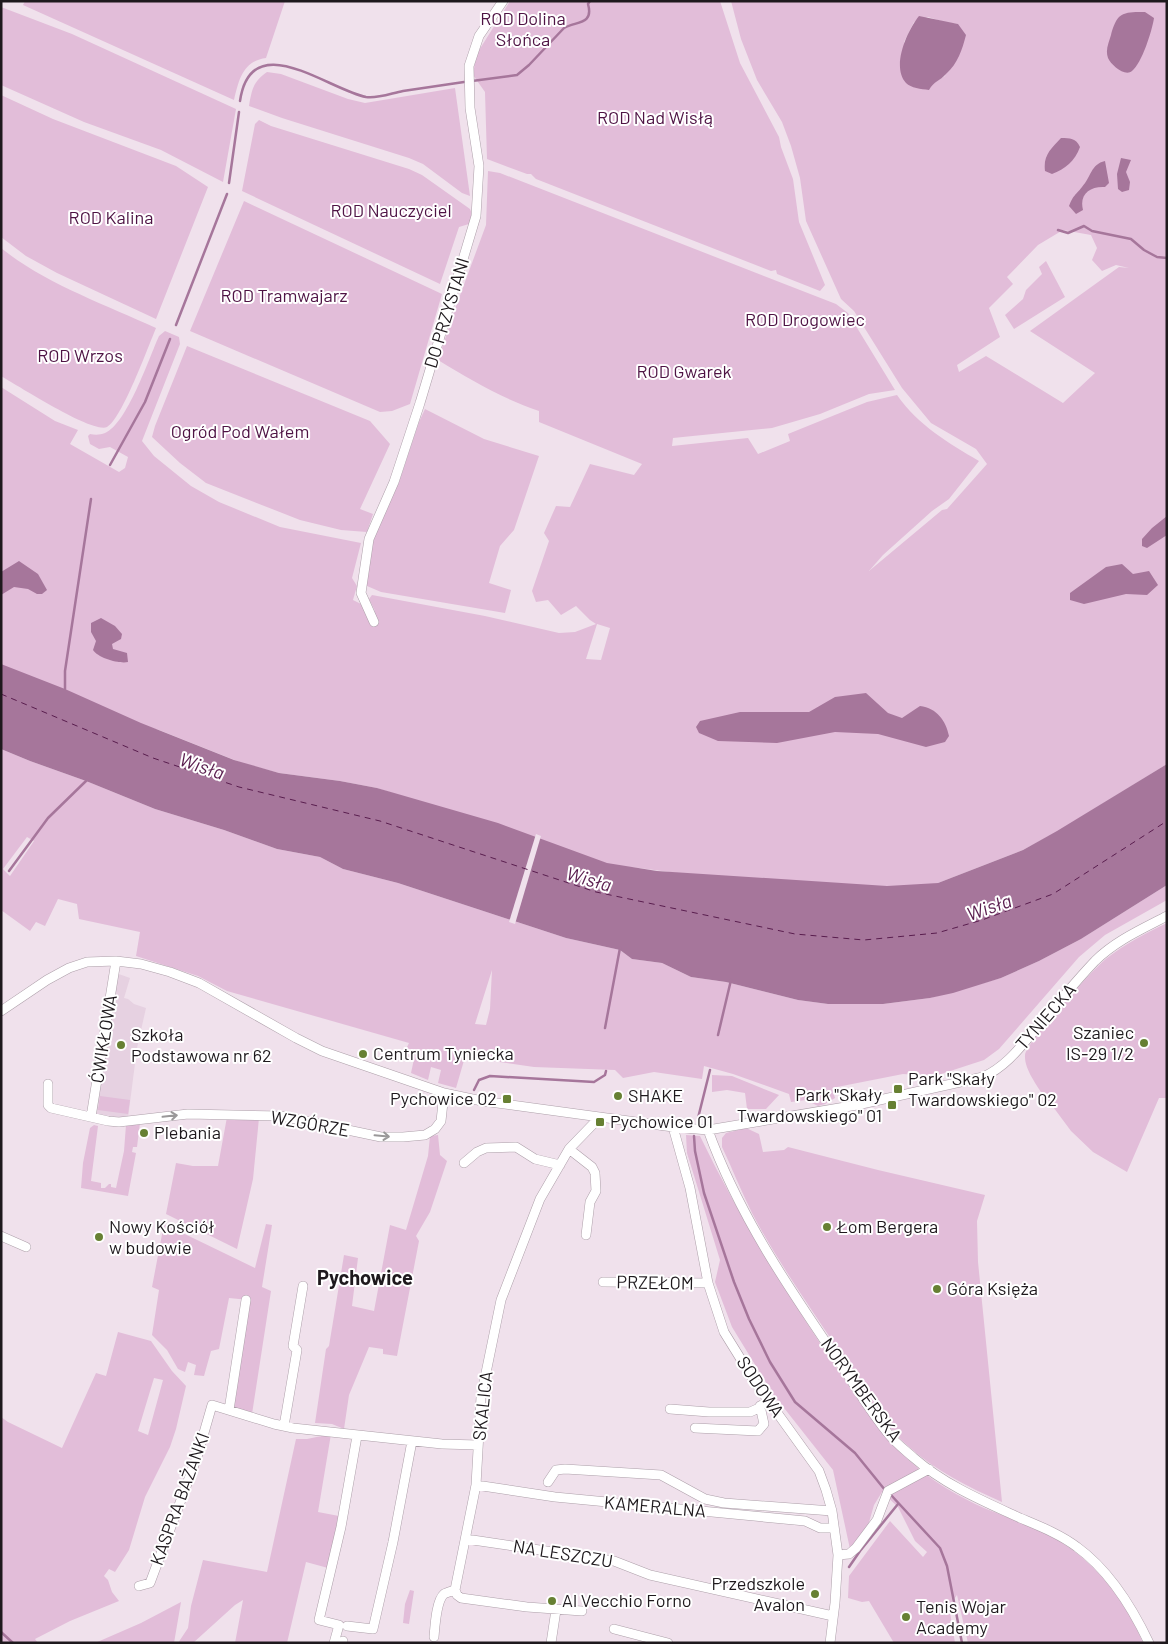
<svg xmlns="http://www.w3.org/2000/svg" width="1168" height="1644" viewBox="0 0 1168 1644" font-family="Barlow,sans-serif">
<rect width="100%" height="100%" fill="#f0e1ec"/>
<!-- built -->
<path fill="#e6d1e1" d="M116 973 130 978 124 998 128 999 134 1004 146 1008 137 1048 128 1118 95 1114Z"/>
<!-- green -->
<path fill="#e2bdd9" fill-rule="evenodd" d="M25 1H285L266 58C243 61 239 79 234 100L23 5Z
M510 1H720L740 63 779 137 781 147 793 179 799 222 825 285 820 291 777 274 776 270 771 271 536 179 531 174H527L487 159 485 92 473 75 476 55Z
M731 1H1167V764L1060 830 1023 850 938 883 873 899 639 868 614 866 377 788 340 781 279 773 242 763 159 730 147 727 1 666V387L55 421 78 430 70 444 119 472 125 468 128 457 110 447 99 449 90 444 88 436 90 434C95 435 100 435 105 433 127 424 149 358 159 336L165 331 179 337 180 344 142 441 154 456 191 486 219 502 280 527 361 543 352 578 357 586 353 600 375 611 369 599 372 595 485 616 559 633 575 632 596 624 590 620 576 606 561 615 548 600 536 602 532 591 549 541 544 533 556 506 570 507 590 464 634 475 642 464 539 422V411C503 399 471 380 438 360L455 309 486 225 488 171 500 173 836 304 848 313 895 390 869 394 820 414 772 428 673 438 672 446 748 438 758 454 790 441 788 434 867 402 897 395C918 425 948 443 979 461L949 499 932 511 883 555 869 571 942 510 947 509 987 464 976 449 931 423 902 388 854 311 841 299 806 221 800 178 791 146 782 122 757 80 741 39ZM928 17 944 22 958 24 945 76 933 83 904 42 914 22ZM1063 230 1091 235 1097 248 1092 260 1102 271 1116 265 1129 268 1119 267 1030 331 1095 373 1063 403 986 356 959 372 957 365 1000 337 989 308 1013 284 1007 277 1038 245ZM597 624 610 628 601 660 586 659Z
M1 7 72 34 236 109 223 182 161 150 84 122 1 85Z
M267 72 281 74 348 99 365 103 455 88 470 196 462 193 423 164 409 158 282 118 249 106C252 89 253 82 267 72Z
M1 95 53 119 176 166 208 187 156 319 57 273 26 256 1 237Z
M259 120 271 126 409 169 422 175 470 209 472 214 469 224 459 227 440 284 242 191 255 124Z
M244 201 442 294 410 404 392 411 380 412 190 331Z
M1 248C46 284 104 304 156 328 148 347 122 419 107 427 93 434 17 385 1 376Z
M1046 261 1065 297 1014 329 1005 315 1023 299 1026 290 1042 274 1039 267Z
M187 346 370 421 390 444 360 509 373 514 367 532 341 530 300 520 206 483 180 463 152 437 155 426Z
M425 409 484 439 539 456 514 530 500 546 489 583 511 590 505 613 381 592 367 586 366 580 372 543 399 482 419 422Z
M1 749 30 761 86 781 155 809 224 830 277 849 320 857 343 869 398 883 566 938 620 950 632 959 662 963 691 977 726 982 798 1000 828 1004H883L930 998 1001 978 1039 961 1081 939 1167 885V900L1105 935 1079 957 999 1049 984 1060 935 1076 903 1074 832 1088 835 1098 825 1104 818 1106 806 1100 791 1102 789 1094 733 1074 704 1066 702 1079 654 1072 623 1078 615 1070 534 1067 465 1057 456 1088 438 1083 441 1070 431 1067 428 1080 411 1073 414 1059 403 1055 409 1043 227 991 198 976 136 956 140 932 79 919 77 904 58 899 45 926 36 922 30 931 1 910ZM27 837 34 841 10 876 3 869ZM492 970 490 1009 486 1025 475 1024Z
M1167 923V1098H1159L1127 1172 1093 1152 1071 1131 1045 1096 1044 1097C1037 1085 1024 1069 1025 1055 1027 1041 1093 969 1107 958 1125 944 1146 933 1167 923Z
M712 1075 732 1076 779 1095 766 1109H747L745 1093 727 1090 712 1092Z
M100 1096 130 1100 128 1114 98 1110Z
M227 1117 259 1118 253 1179 237 1249 166 1214 176 1163 193 1166H218Z
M140 1123 137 1147H133L132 1152 136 1153 128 1196 81 1188 83 1163 90 1128 94 1125 98 1126 91 1181 101 1183V1188H105L109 1184H111V1187L116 1188 124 1151 126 1125Z
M746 1128 759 1134 763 1152 784 1150 788 1147 878 1170 985 1195 977 1221 978 1262 1002 1502C968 1487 936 1471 908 1446 877 1418 857 1379 835 1345 806 1301 776 1259 752 1213 741 1191 732 1168 722 1147V1138L726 1133Z
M438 1135 440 1155 447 1161 430 1212 416 1236 419 1241 397 1356 383 1354V1349L369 1347 349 1395 344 1429 332 1424 315 1423 326 1349 329 1346 344 1255 358 1258 352 1306 374 1311 390 1225 406 1230 428 1156 430 1136Z
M686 1135 700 1136C739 1217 786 1293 836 1367 859 1400 880 1435 911 1462 933 1482 958 1496 984 1508 1013 1520 1045 1530 1070 1548 1102 1571 1128 1606 1143 1643H968L957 1595 949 1606 955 1643H894L869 1601 862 1602 848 1598 849 1576 890 1521 923 1557 927 1552 915 1541 898 1507 882 1492 874 1505 868 1526 850 1549 833 1470 773 1394 732 1327 715 1282 720 1260 687 1153Z
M164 1224 255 1268 266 1224 272 1225 262 1287 271 1291 252 1414 232 1407 249 1300 229 1298 219 1349 211 1351 204 1376 194 1375 196 1365 188 1362 185 1372 178 1369 167 1350 152 1335 159 1290 152 1287Z
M118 1332 151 1341 172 1371 186 1386 176 1429 170 1447 145 1497 129 1550 115 1572 109 1569 104 1576 108 1580 112 1592 119 1601 70 1621 35 1639 38 1643H1V1417L8 1422 62 1448 96 1373 106 1376ZM154 1378 163 1380 148 1435 138 1431Z
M331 1434 318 1512 339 1516 328 1568 306 1562 287 1643H235L243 1600 235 1605 193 1643H178L188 1628 191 1606 203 1560 267 1572 296 1439H307Z
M410 1590 414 1591 409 1624 403 1623 405 1604Z
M181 1602 174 1643H95L141 1623Z"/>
<!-- water -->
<path fill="#a6769b" d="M1145 12 1154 18C1152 31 1142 63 1132 71 1125 77 1111 65 1108 58 1105 50 1109 42 1111 35 1112 30 1115 21 1119 17 1126 11 1136 12 1145 12Z
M919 16 958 24 966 35C962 50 958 63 946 74 940 81 934 81 929 90 921 89 911 88 906 83 891 67 907 31 919 16Z
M1061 138C1070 138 1076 138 1080 147 1075 161 1065 169 1052 174L1045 171C1043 155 1051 149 1061 138Z
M1121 158 1131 160 1126 172 1130 182 1129 190 1122 192 1118 189 1117 174Z
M1105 161 1109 183 1105 187C1090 186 1079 194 1083 210L1076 214 1069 206C1074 194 1075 196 1082 187 1091 177 1091 164 1105 161Z
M1167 516V535L1147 548 1142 546V539L1152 528Z
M19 561 38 574 47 590 42 594H37L28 589 14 587 1 595V572Z
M1122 564 1133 574 1149 571 1158 585 1147 595 1126 594 1084 604 1070 600V593L1106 567Z
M101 618 115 626 122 634 121 639 112 644 113 649 127 653 128 662C119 664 98 658 93 650L96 641 91 632V623Z
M1 664 65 689 141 723 234 760 279 773 340 781 377 788 498 823 607 863 657 871 887 886 938 883 1023 850 1057 831 1167 764V885L1081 939 1039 961 1001 978 953 993 930 998 883 1004H828L798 1000 726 982 691 977 662 963 632 959 620 950 566 938 398 883 343 869 320 857 277 849 224 830 155 809 86 781 30 761 1 749Z
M866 693 888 713 902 718 920 706C937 708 946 721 949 736L945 742 926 747 878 734 835 732 777 743 718 741 699 733 696 727 700 721 740 712H809L835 697Z"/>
<!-- pier -->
<path fill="#f0e1ec" d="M536 834 541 836 515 924 509 922Z"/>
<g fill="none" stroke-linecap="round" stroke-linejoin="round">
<!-- stream -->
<path stroke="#a6769b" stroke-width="2.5" d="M472 81 517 75 529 65 564 28C576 21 594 25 588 4L590 1
M240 101C251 26 327 89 366 97 377 99 392 93 403 91 424 88 444 85 464 82
M229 183 239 112
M1058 230 1068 233 1084 226 1092 231 1131 239 1144 250 1157 257 1167 258
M176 325 227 194
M110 465 145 402 170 339
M65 689V671L91 499
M9 871 48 818 87 780
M605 1028 620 948
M718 1035 731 980
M474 1090 479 1080 490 1076 594 1082 605 1075 606 1071
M698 1118 710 1070
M694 1136 695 1151 704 1193 734 1282 749 1319 770 1362 795 1402 855 1453 885 1490
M891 1495 940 1548 947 1566 962 1643
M849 1567 860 1551 898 1504
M1 1632 13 1643"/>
<!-- ferry -->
<path stroke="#591d4e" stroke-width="1" stroke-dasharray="6 5" stroke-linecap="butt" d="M1 694 153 758 239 787 380 821 596 892 795 934 864 940 937 933 982 920 1053 894 1167 821"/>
<defs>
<path id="minor" d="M374 622 361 593 369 539 394 482 420 403 476 216 479 166 470 108 469 66 479 36 503 1
M1 1011 47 980 69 968 87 962 116 961 141 964 170 972 199 983 296 1038 322 1051 444 1093 482 1101 673 1127 708 1130 857 1105 983 1077C1005 1067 1019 1049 1034 1031 1054 1008 1074 983 1095 961 1115 941 1142 929 1167 916
M48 1084V1105L51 1108 108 1121 119 1122 188 1114 281 1116 381 1137H403L425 1135 435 1129 441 1121 444 1093
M91 1117 116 961
M673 1127 690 1188 708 1283 724 1332 755 1382 819 1471 826 1490 832 1511 838 1555 835 1603 830 1643
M708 1130C738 1214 790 1290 840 1363 855 1386 870 1411 887 1432 894 1442 905 1450 914 1458 945 1485 983 1501 1020 1518 1039 1526 1060 1534 1077 1547 1110 1571 1132 1607 1149 1643
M569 1149 592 1167 595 1173 596 1191 590 1202 586 1235
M464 1163 477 1152 486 1148 516 1147 535 1159 560 1165
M1 1236 26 1247
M603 1282 708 1283
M670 1409 709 1412H750L757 1409 768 1400
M229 1410 246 1300
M284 1426 297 1350 293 1346 303 1286
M695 1428 758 1431 764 1424 760 1406
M548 1482 556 1470 565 1469 661 1475 705 1499 724 1503 832 1511
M476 1485 555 1497 805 1521 820 1528H834
M466 1539 614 1561 650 1575 833 1616
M838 1555 849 1554 856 1548 877 1520 888 1491 929 1469
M139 1586 150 1583 197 1457 212 1405 274 1424 293 1428 442 1444 478 1445
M582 1611 527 1607 461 1598 457 1595 455 1590 476 1485 481 1397 501 1300 540 1199 569 1149 600 1117
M347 1626 373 1629 393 1542 412 1441
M614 1629 668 1643
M434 1637C435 1627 436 1601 444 1594 447 1592 452 1591 455 1590
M334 1643 339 1625 319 1620 341 1527 357 1436
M343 1643V1641
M551 1643 556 1610"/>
</defs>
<!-- minor casing -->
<use href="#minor" stroke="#ad9fa9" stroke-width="10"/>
<!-- minor -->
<use href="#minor" stroke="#fff" stroke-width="9"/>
</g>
<!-- one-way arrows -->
<defs><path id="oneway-shaft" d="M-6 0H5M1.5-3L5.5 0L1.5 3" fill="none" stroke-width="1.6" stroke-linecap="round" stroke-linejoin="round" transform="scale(1.25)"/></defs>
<g stroke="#9a9899">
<use href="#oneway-shaft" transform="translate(170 1116) rotate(-6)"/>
<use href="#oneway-shaft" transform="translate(382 1136) rotate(5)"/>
</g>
<!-- markers -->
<g fill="#678033" stroke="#fff" stroke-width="2">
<circle cx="1144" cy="1043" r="5"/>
<circle cx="121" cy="1045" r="5"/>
<circle cx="363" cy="1054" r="5"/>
<rect x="893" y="1084" width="10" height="10" rx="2.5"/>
<circle cx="618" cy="1096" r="5"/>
<rect x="502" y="1094" width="10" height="10" rx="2.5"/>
<rect x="887" y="1100" width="10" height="10" rx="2.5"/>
<rect x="595" y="1117" width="10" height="10" rx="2.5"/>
<circle cx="144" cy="1133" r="5"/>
<circle cx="827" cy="1227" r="5"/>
<circle cx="99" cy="1237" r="5"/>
<circle cx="937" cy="1289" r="5"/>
<circle cx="815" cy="1594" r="5"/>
<circle cx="552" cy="1601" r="5"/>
<circle cx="906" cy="1617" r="5"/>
</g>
<g text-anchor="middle" stroke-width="4" stroke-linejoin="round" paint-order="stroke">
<!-- park labels -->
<g font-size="18" fill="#4e1344" stroke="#fff">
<text x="523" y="25">ROD Dolina<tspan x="523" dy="21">Słońca</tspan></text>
<text x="655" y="124">ROD Nad Wisłą</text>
<text x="391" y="217">ROD Nauczyciel</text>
<text x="111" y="224">ROD Kalina</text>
<text x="284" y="302">ROD Tramwajarz</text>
<text x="805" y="326">ROD Drogowiec</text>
<text x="80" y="362">ROD Wrzos</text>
<text x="684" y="378">ROD Gwarek</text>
<text x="240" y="438">Ogród Pod Wałem</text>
</g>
<!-- street labels -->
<g font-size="18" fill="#1e191d" stroke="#fff">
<text transform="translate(447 313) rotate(-73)" y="6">DO PRZYSTANI</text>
<text transform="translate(1046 1017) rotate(-49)" y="6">TYNIECKA</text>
<text transform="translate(104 1039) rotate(-81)" y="6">ĆWIKŁOWA</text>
<text transform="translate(310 1124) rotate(10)" y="6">WZGÓRZE</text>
<text transform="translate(655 1283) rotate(1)" y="6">PRZEŁOM</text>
<text transform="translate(760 1387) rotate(56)" y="6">SODOWA</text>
<text transform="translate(861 1390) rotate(54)" y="6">NORYMBERSKA</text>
<text transform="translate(483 1406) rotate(-84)" y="6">SKALICA</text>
<text transform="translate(180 1499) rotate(-70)" y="6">KASPRA BAŻANKI</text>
<text transform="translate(655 1507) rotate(5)" y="6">KAMERALNA</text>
<text transform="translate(563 1554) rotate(9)" y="6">NA LESZCZU</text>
</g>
<!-- poi labels -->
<g font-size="18" fill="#1e191d" stroke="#fff" text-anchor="start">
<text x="1134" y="1039" text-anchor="end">Szaniec<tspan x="1134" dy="21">IS-29 1/2</tspan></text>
<text x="131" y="1041">Szkoła<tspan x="131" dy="21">Podstawowa nr 62</tspan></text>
<text x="373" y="1060">Centrum Tyniecka</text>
<text x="908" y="1085">Park "Skały<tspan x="908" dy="21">Twardowskiego" 02</tspan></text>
<text x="882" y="1101" text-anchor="end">Park "Skały<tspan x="882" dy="21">Twardowskiego" 01</tspan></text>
<text x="628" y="1102">SHAKE</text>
<text x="497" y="1105" text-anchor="end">Pychowice 02</text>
<text x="610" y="1128">Pychowice 01</text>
<text x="154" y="1139">Plebania</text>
<text x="109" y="1233">Nowy Kościół<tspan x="109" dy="21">w budowie</tspan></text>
<text x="837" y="1233">Łom Bergera</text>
<text x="947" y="1295">Góra Księża</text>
<text x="805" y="1590" text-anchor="end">Przedszkole<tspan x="805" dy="21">Avalon</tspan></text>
<text x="562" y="1607">Al Vecchio Forno</text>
<text x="916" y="1613">Tenis Wojar<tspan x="916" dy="21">Academy</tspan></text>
</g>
<!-- water labels -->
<g font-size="19" font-style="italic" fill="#591d4e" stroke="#fff">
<text transform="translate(202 766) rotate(19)" y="7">Wisła</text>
<text transform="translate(589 879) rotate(16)" y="7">Wisła</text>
<text transform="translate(989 907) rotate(-19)" y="7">Wisła</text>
</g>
<!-- quarter labels -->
<g font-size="20" font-weight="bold" fill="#1e191d" stroke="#fff">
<text x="365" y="1285">Pychowice</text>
</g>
</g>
<!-- border -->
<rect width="1168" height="1644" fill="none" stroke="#1e191d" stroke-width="5"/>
</svg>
